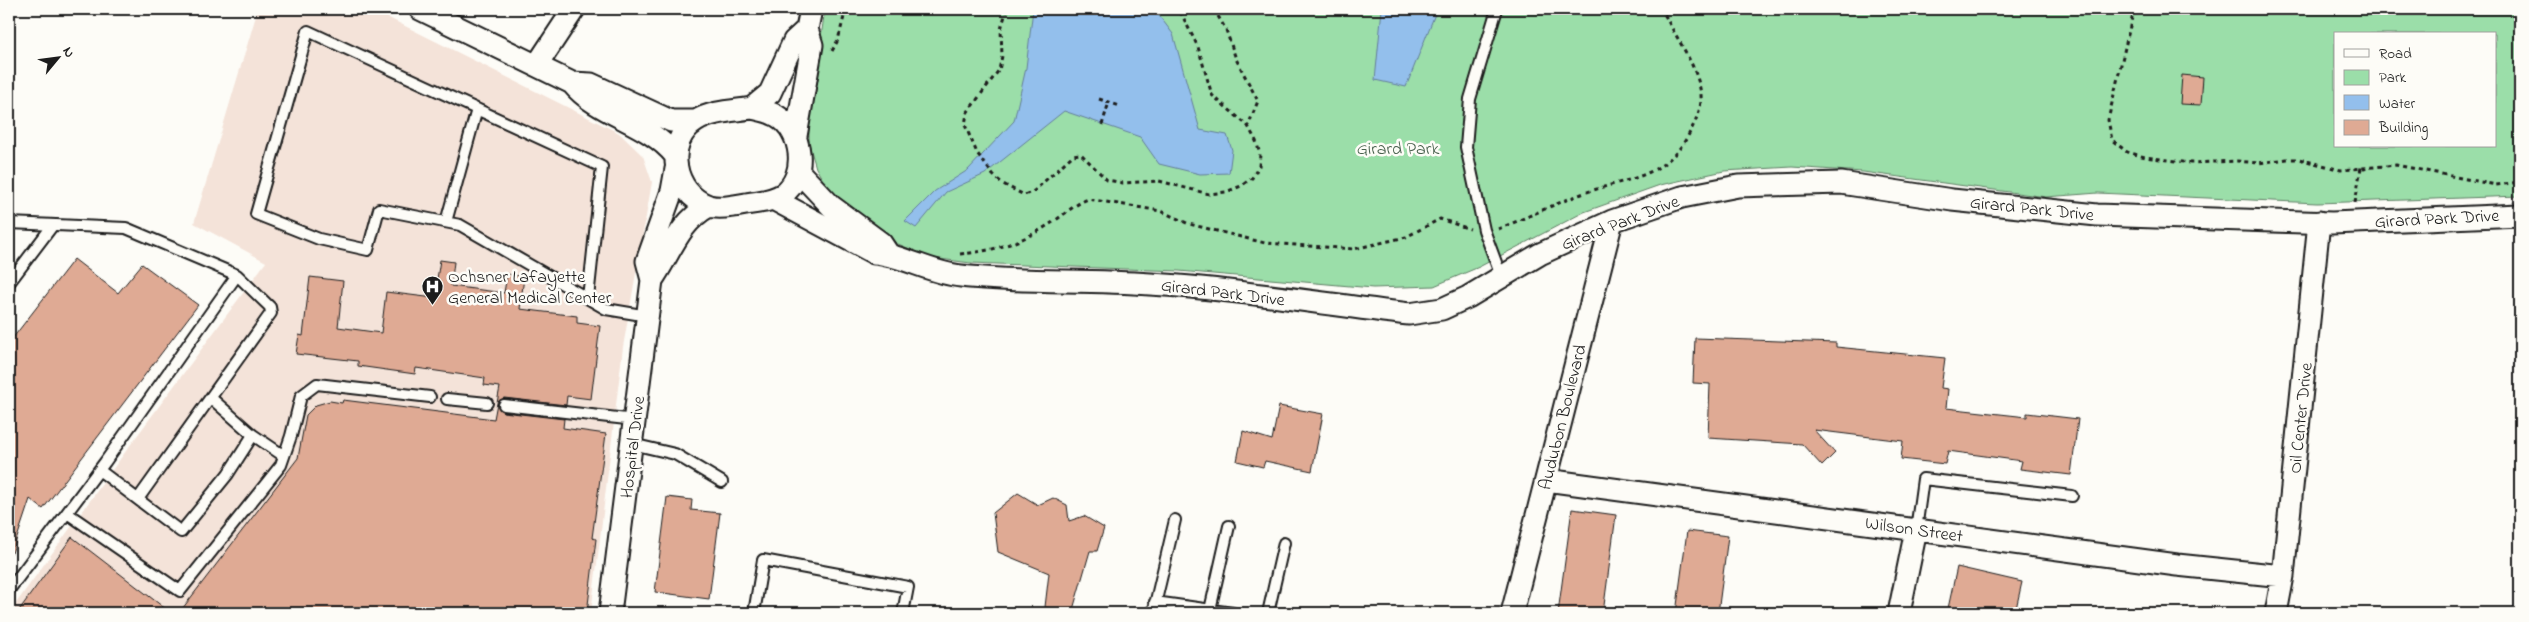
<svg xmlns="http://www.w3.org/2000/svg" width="2529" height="622" viewBox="0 0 2529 622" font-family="'Indie Flower',sans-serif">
<rect width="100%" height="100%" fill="#fdfcf7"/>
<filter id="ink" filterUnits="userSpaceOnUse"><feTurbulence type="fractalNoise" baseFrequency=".02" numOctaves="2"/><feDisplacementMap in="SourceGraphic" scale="10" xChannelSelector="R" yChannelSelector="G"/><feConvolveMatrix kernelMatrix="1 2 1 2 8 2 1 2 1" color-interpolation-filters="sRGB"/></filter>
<g filter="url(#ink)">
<!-- built -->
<path fill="#f4e3d9" d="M258 9H371L619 133 643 156 652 182 623 347 591 613H9L131 444 266 262 194 223Z"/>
<!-- green -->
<path fill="#9bdea9" stroke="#5c7d62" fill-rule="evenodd" d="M825 9H2520V196L2317 203 2098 193 2046 197 1863 172 1792 167 1724 171 1660 185 1584 212 1479 267 1434 286 1373 288 1179 271 971 263 932 258 898 244 871 227 845 206 825 184 816 168 809 144V120ZM2335 34H2495V146H2335Z"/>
<!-- water -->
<path fill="#93bfec" stroke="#637e99" d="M1033 9H1154L1173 34 1200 130 1227 135 1232 150 1229 173 1200 174 1159 164 1140 137 1064 111 985 174 946 192 916 228 905 221 935 191 968 170 1014 121 1026 68Z
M1382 9H1437L1406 87 1375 80Z"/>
<!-- building -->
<path fill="#dfaa94" stroke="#1c1c1c" d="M2182 75 2203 77 2201 105 2180 104Z
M74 259 118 293 142 264 198 305 43 509 30 499 12 553H9V343Z
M440 260 454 262 451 286 504 293 507 274 524 277 520 309 577 316V323L600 326 591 399 567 396 566 405 504 398 499 401 497 405 503 412 564 419 563 428 606 434 592 538 596 539 587 613H179L298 458 306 415 316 405 330 401 342 403 343 400 494 419 500 387 484 385 485 378 416 368 415 374 358 366V361L296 354 299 335 303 336 310 277 343 281 338 327 381 333 386 292 434 298Z
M1695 338 1836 343V347L1945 358 1941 388 1948 389 1946 408 2027 417V413L2078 419 2071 475 2020 469 2022 461 1948 451 1945 464 1901 459 1903 441 1814 430 1835 453 1822 466 1802 444 1708 438 1710 384 1693 383Z
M1279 406 1323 414 1312 471 1265 461 1263 467 1237 461 1243 431 1272 440Z
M1018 493 1038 505 1053 498 1067 505 1069 521 1084 516 1104 528 1097 551H1090L1072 613H1062L1045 607 1049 573 998 552 993 513Z
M667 497 692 500 691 510 720 513 709 599 655 592Z
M1572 509 1616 515 1603 613H1558Z
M1687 531 1728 536 1718 613H1676Z
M72 537 171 613H17Z
M1957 567 2022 582 2015 613H1947Z"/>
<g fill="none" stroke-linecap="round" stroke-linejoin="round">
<defs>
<path id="service" d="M1497 9 1470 99 1466 147 1484 230 1501 276
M446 222 477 109
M9 223 126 228 237 275 105 462 9 590
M9 283 53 225
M588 298 602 167 308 31 256 214 319 239 368 250 379 209 460 225 606 309 648 316
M447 399 487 403
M504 405 635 420
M253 435 284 456
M632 444 675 454 722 482
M99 470 181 532 228 474 253 435 211 398
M138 499 271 313 270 307 237 275
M67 513 180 591 281 465 291 436 301 396 317 384 430 397
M1916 530 1923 479 2072 496
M1155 602 1233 613
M1210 610 1229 526
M754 613 763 560 908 587 903 613
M1153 613 1175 520
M1268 613 1284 543"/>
<path id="minor" d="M420 9 572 83 591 84 671 121H696
M537 65 574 9
M572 83C599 116 647 121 675 155
M752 108C761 110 769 111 777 116 803 131 808 176 783 194 772 201 759 202 746 204 736 206 719 209 709 206 673 194 663 141 696 121 712 111 734 111 752 108Z
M752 108 770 93 794 41 807 29
M796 136 812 45 807 29 811 9
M799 172 831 206 881 243 887 252
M773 199 874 253C903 255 930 273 961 276 1023 283 1087 279 1150 284 1235 289 1323 304 1409 314L1442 309 1468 297 1540 254 1612 221 1682 197 1738 186 1841 183 1952 200 2097 215 2332 223 2520 215
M652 280C671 253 678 223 709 206
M1546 480 2177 565 2283 576
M610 613 652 280 647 261 672 191 676 169
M1512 613 1612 221
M1899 613 1916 530
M2276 613 2283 576 2319 222"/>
</defs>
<!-- service casing -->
<use href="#service" stroke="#1c1c1c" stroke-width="14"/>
<!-- minor casing -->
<use href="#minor" stroke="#1c1c1c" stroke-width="25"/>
<!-- path -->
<path stroke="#1c1c1c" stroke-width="3" stroke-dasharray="4 4" stroke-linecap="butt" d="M1007 9 1001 29 1002 56 999 70 967 113 965 125 977 153 993 175 1003 184 1024 195 1034 191 1073 155 1081 154 1107 180 1123 183 1159 181 1209 194 1226 192 1241 186 1252 178 1259 166 1260 154 1256 141 1248 126 1212 95 1198 47 1179 9
M1214 9 1226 30 1236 59 1258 101 1248 126
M2134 9 2108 120 2112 140 2127 152 2145 157 2191 163 2237 161 2259 163 2287 159H2299L2341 170 2396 165 2496 185 2520 182
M832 51 838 40 846 9
M1099 99 1120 106
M1102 125 1109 102
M2355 203 2361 167
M1498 229C1526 218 1552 205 1579 195 1626 177 1667 181 1692 128 1697 118 1702 106 1701 95 1698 65 1674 36 1662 9
M960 254C995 251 1023 242 1053 222 1065 214 1075 204 1088 199L1161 211 1189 224 1265 243 1354 249 1406 237 1440 219 1470 229"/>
<!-- service -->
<use href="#service" stroke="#fdfcf7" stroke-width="10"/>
<!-- minor -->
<use href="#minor" stroke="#fdfcf7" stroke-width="21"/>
</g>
</g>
<!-- icons -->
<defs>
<symbol id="hospital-pin" viewBox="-11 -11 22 30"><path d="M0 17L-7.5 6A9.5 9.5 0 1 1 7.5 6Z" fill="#1c1c1c" stroke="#fdfcf7"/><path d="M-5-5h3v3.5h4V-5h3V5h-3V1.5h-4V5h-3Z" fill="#fff"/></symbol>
</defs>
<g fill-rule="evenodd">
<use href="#hospital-pin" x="420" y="274" width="25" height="34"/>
</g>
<g text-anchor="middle" stroke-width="5" stroke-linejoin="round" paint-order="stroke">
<!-- park labels -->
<g font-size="18" fill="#48604d" stroke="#fdfcf7">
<text x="1398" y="154">Girard Park</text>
</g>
<!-- street labels -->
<g font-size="18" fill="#1c1c1c" stroke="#fdfcf7">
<text transform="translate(2032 208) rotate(6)" y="6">Girard Park Drive</text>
<text transform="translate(2437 218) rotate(-3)" y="6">Girard Park Drive</text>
<text transform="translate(1620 222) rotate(-21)" y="6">Girard Park Drive</text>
<text transform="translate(1223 292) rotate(7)" y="6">Girard Park Drive</text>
<text transform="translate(1562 417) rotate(-76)" y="6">Audubon Boulevard</text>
<text transform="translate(2300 418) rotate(-84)" y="6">Oil Center Drive</text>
<text transform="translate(632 447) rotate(-83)" y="6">Hospital Drive</text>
<text transform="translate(1914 529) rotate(8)" y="6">Wilson Street</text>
</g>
<!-- poi labels -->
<g font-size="18" fill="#1c1c1c" stroke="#fdfcf7" text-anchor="start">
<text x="448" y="282">Ochsner Lafayette<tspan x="448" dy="21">General Medical Center</tspan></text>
</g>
</g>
<!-- margin -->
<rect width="2529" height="622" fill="none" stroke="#fdfcf7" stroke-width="30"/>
<rect x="15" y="15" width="2499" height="592" fill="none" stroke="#1c1c1c" stroke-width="2" filter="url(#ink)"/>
<!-- legend -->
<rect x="2334" y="32" width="162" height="115" fill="#fdfcf7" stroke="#a3a29f"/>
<rect x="2344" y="49" width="25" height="8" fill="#fdfcf7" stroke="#a3a29f"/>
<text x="2379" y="58" font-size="15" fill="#1c1c1c">Road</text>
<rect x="2344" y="70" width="25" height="15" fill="#9bdea9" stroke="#a3a29f"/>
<text x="2379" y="82" font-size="15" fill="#1c1c1c">Park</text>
<rect x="2344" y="95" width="25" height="15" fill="#93bfec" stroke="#a3a29f"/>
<text x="2379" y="108" font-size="15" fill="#1c1c1c">Water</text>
<rect x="2344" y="120" width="25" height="15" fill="#dfaa94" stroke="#a3a29f"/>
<text x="2379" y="132" font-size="15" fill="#1c1c1c">Building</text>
<!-- north arrow -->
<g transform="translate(58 58) rotate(61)" stroke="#fdfcf7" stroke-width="4" paint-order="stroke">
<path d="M0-4L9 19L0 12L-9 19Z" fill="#1c1c1c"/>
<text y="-8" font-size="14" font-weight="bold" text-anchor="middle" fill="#1c1c1c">N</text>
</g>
</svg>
